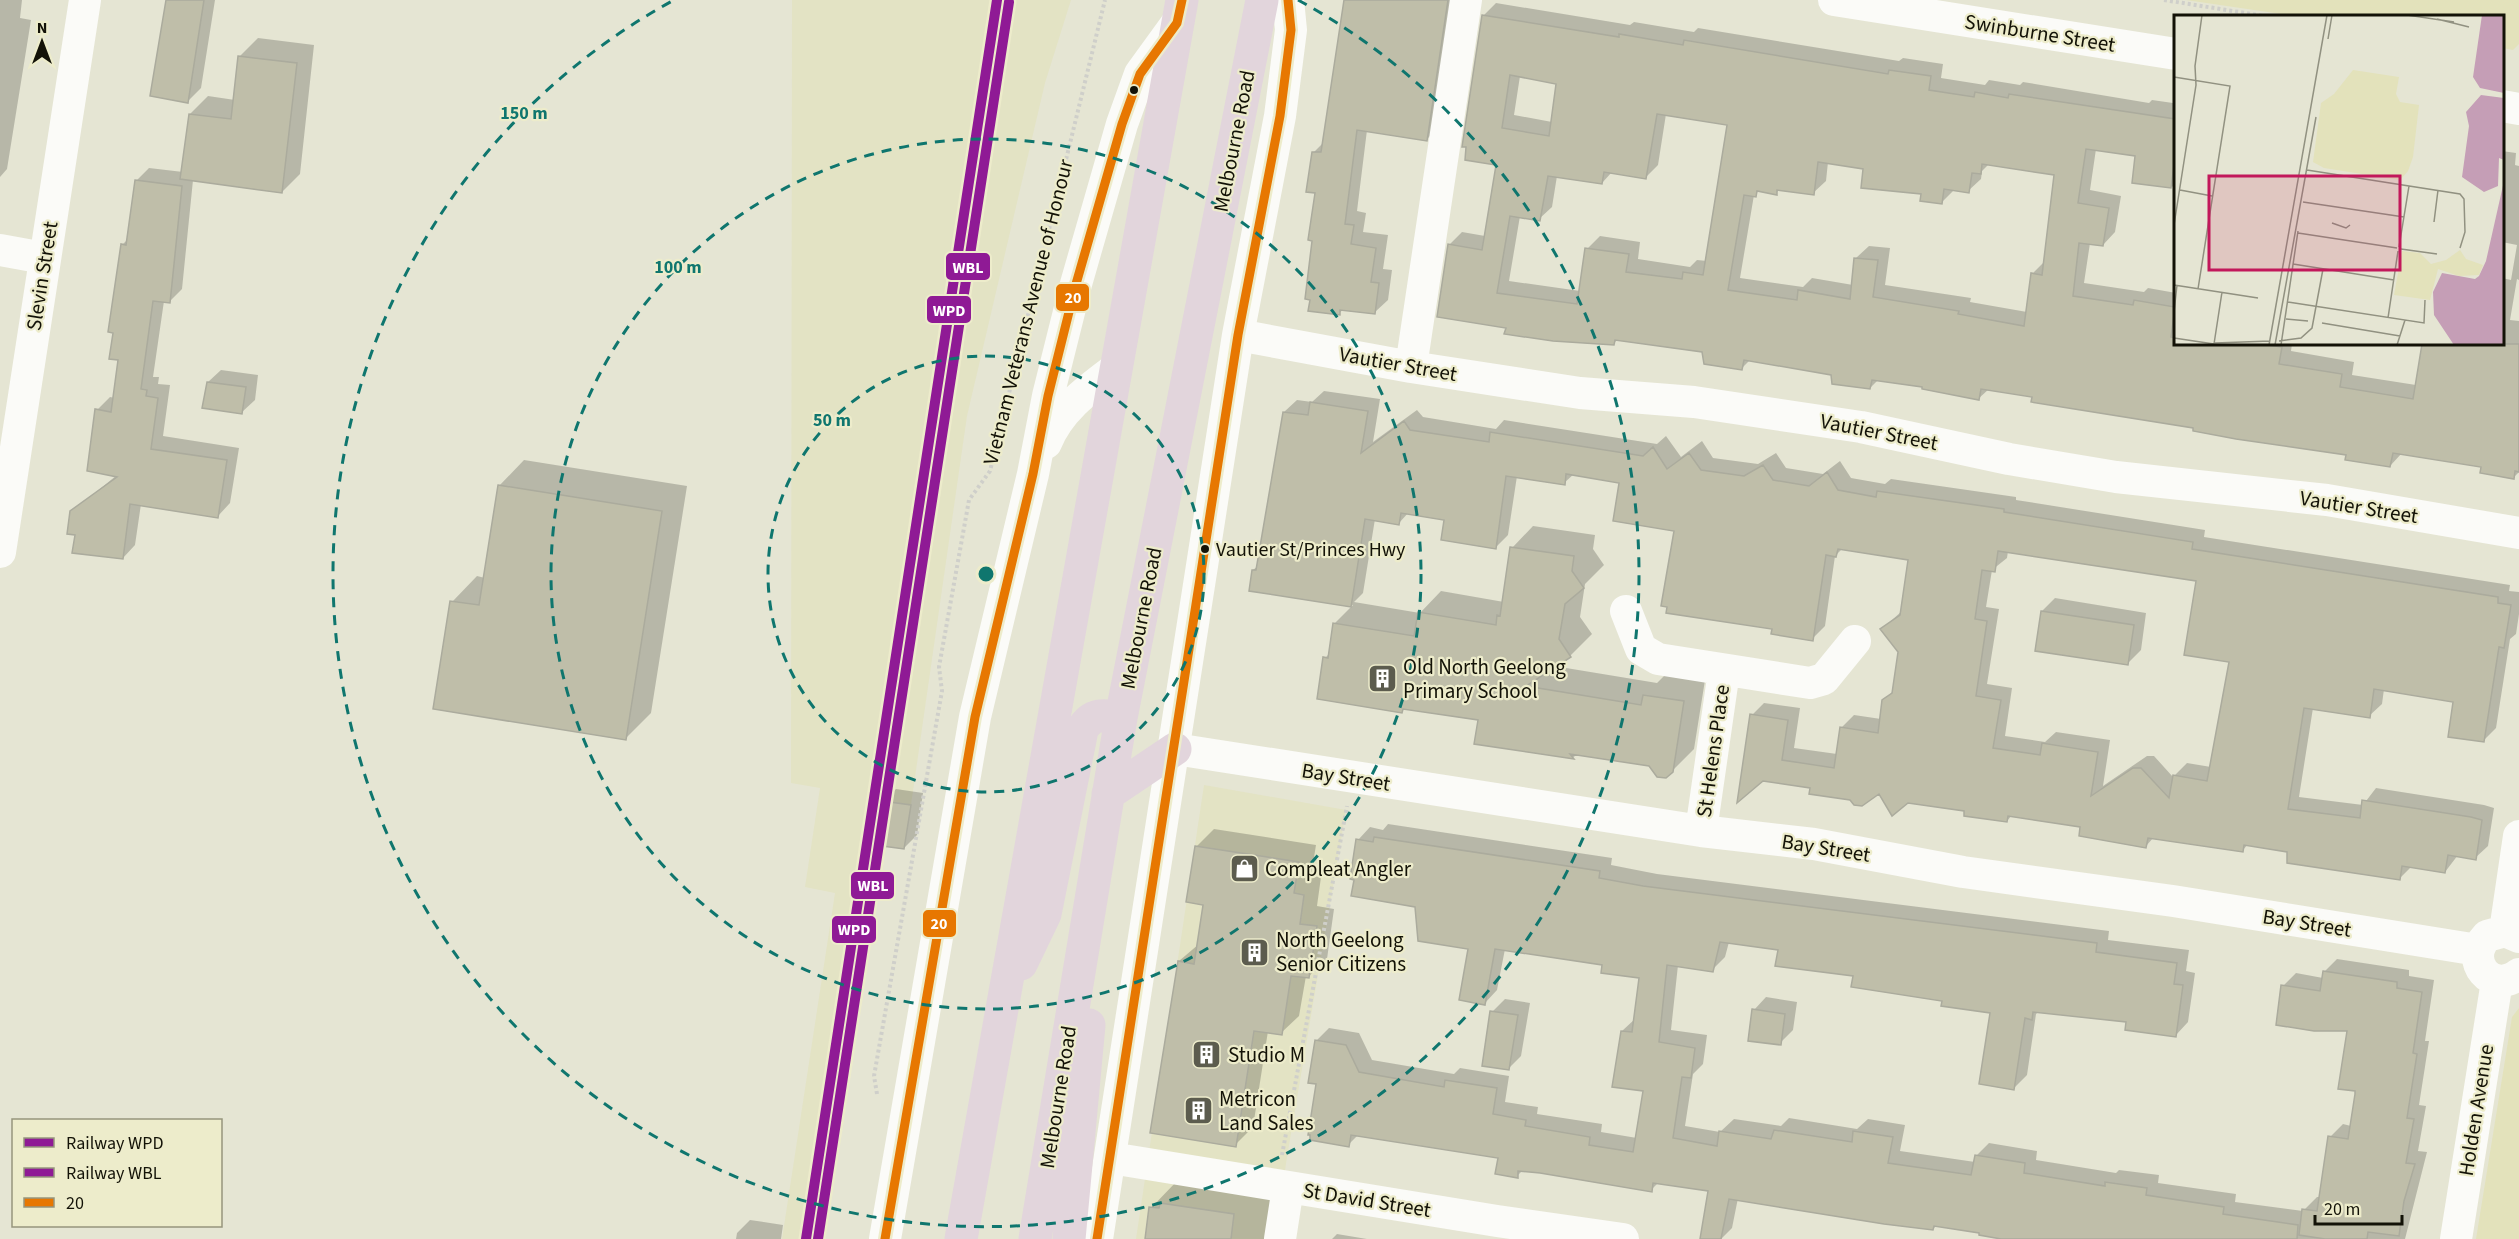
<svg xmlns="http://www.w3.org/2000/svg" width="2519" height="1239" viewBox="0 0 2519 1239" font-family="'Source Sans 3',sans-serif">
<rect width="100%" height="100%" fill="#e5e5d3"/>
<!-- built -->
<path fill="#e3e3c4" d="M792 0H1071L1045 83 967 416 911 805 882 801 861 900 811 1239H782L835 893 805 887 820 788 791 783Z
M1204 785 1346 810 1287 1157 1275 1239H1136Z"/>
<!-- green -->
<path fill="#e3e2bb" d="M2186 0H2519V44L2513 50 2503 48 2502 16H2294Z
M2519 1008V1239H2476L2512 1017Z"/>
<!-- shadow -->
<path fill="#0003" fill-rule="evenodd" d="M0 0H22L20 18 31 20 7 169 0 177Z
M167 0H215L201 88 188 101Z
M1346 0H1458L1439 127 1426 140 1367 130 1357 211 1366 213 1363 232 1388 235 1383 269 1392 270 1388 300 1375 312 1344 309 1339 313 1317 192 1313 153 1323 143Z
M1496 3 1630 25 1634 22 1694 32 1698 28 1899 61 1903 58 1943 64 1941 78 1985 85 1989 80 2020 85 2023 82 2149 103 2152 100 2173 103 2176 106V187L2133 181 2137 154 2096 149 2090 190 2121 196 2115 232 2103 245 2090 243 2084 283 2144 292 2148 288 2176 293V344H2292L2291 351 2354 362 2352 375 2416 385 2423 344H2502V278L2511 280 2517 245 2502 242V151L2516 153 2515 165 2519 166V280L2517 279 2510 320 2519 321V472L2514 477 2483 466 2402 453 2390 466 2348 453 2034 396 1989 389 1978 399 1924 386 1879 379 1870 388 1833 374 1750 360 1742 368 1704 351 1618 339 1614 343 1507 327 1449 245 1462 232 1485 236 1498 163 1483 16ZM1520 76 1558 83 1552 122 1514 115ZM1666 114 1728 124 1707 261 1697 260 1690 267 1638 259 1640 242 1600 236 1587 249 1580 291 1509 281 1520 216 1539 219 1552 207 1557 176 1602 183 1612 172 1646 177 1658 165ZM1828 162 1865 167 1941 203 1954 190 1968 191 1981 179 1982 171 1990 163 2056 174 2045 261 2032 274 2027 312 1970 302 1971 298 1885 285 1890 248 1869 246 1856 258 1853 285 1812 278 1803 287 1740 278 1754 195 1760 190 1776 193 1780 189 1813 193 1826 181Z
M258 38 314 45 300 174 282 192 193 180 182 289 169 302 164 301 153 377H159L158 384 170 385 163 436 239 448 230 503 218 516 141 504 135 545 123 558 76 534 72 512 117 475 97 410 110 397 115 398 120 359 122 245 128 239 136 181 149 168 183 172 190 114 208 96 235 100 240 56Z
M221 370 258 375 255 400 242 412 208 382Z
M1324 391 1380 399 1373 442 1417 410 1423 417 1496 429 1504 420 1657 444 1666 436 1681 457 1702 441 1713 458 1758 464 1776 453 1786 468 1823 474 1840 461 1851 478 1885 484 1891 479 2016 497V500L2205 530 2204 537 2510 585 2509 591 2519 592V614L2516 634 2510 639 2496 728 2483 741 2455 701 2384 689 2382 704 2369 716 2313 708 2299 797 2363 805 2376 788 2484 805 2494 808 2488 846 2475 858 2458 855 2445 872 2412 866 2400 878 2289 851 2248 844 2243 850 2154 837 2146 846 2082 825 2012 815 2007 821 1879 792 1850 799 1812 787 1763 779 1752 715 1764 703 1800 708 1794 748 1837 754 1841 728 1854 715 1881 719 1884 701 1894 690 1900 652 1882 629 1902 611 1910 558 1843 548 1835 556 1825 626 1812 639 1774 628 1675 529 1620 481 1574 474 1564 483 1517 476 1508 535 1496 547 1446 518 1409 512 1399 523 1375 519 1363 593 1354 602 1420 613 1441 591 1504 602 1512 548 1533 526 1595 535 1593 549 1604 565 1585 584 1580 617 1592 634 1570 656 1554 666 1657 683 1666 674 1705 680 1694 749 1672 771 1650 764 1577 753 1574 757 1476 743 1480 719 1405 708 1401 711 1325 658 1330 653 1334 624 1353 605 1251 590 1253 570 1258 566 1284 412 1297 400 1312 402ZM2008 551 2197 579 2231 661 2211 767 2187 763 2173 777 2154 756H2147L2103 786 2110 740 2056 732 2045 742 2005 736 2012 688 1987 684 1999 609 1986 607 1992 570 2007 558Z
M524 460 687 486 651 713 626 738 452 602 477 576 485 578 499 486Z
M2055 598 2146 613 2141 650 2128 663 2042 611Z
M896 789 923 793 917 835 904 848 883 802Z
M1388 824 1612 858 1611 865 1657 874 2109 931 2108 940 2189 950 2186 971 2195 973 2188 1022 2176 1035 2128 1021 2039 1011 2036 1014 2027 1075 2014 1088 1992 1012 1854 975 1779 949 1729 942 1725 957 1712 970 1678 965 1671 1030 1707 1035 1703 1064 1693 1074 1685 1126 1720 1132 1734 1119 1781 1126 1789 1118 1857 1129 1868 1119 1905 1125 1900 1151 1975 1162 1976 1156 1989 1143 2037 1151 2036 1160 2116 1173 2119 1170 2159 1175 2158 1183 2236 1194 2235 1202 2303 1211 2317 1197H2321L2330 1137 2343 1124 2351 1126 2357 1094 2349 1029 2283 986 2296 973 2323 978 2324 972 2337 959 2409 970V976L2434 980 2425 1041H2429L2419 1105 2426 1106 2418 1151 2427 1152 2405 1239H2010L1937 1225 1933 1229 1738 1198 1732 1228 1721 1239H1711L1710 1190 1659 1182 1651 1190 1523 1170 1517 1176 1500 1157 1359 1134 1348 1145 1317 1083 1316 1041 1329 1028 1359 1033 1372 1060 1454 1074 1460 1068 1509 1076 1505 1102 1538 1107 1537 1114 1602 1124 1601 1132 1637 1138 1644 1090 1622 1031 1636 1018 1641 977 1603 964 1505 949 1497 990 1485 1003 1469 948 1416 905 1355 879 1358 840 1370 827 1383 830Z
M1214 829 1316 845 1311 876 1321 877 1317 906 1334 909 1327 959 1309 976H1306L1299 1016 1281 1033 1268 1031 1253 1127 1235 1145 1179 961 1199 944 1205 904 1196 847Z
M1766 997 1797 1002 1793 1030 1780 1043 1754 1010Z
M1505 999 1530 1003 1521 1056 1508 1069 1492 1012Z
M1176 1182 1277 1196 1271 1239H1146L1151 1208Z
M750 1220 783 1225 781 1239H736L737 1233Z
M1337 1234 1367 1239H1332Z"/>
<!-- building -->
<path fill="#bfbea9" stroke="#abab9d" stroke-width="1.5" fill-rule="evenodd" d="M166 0H204L188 103 150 96Z
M1344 0H1448L1427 141 1357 130 1345 224 1354 225 1351 244 1376 248 1371 282 1379 283 1375 314 1340 310V315L1308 311 1310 300 1305 299 1312 241 1308 240 1315 193 1306 192 1312 152H1321Z
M1482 15 1619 37V34L1683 45 1684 40 1888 74 1889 70 1931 76 1929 90 1974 97 1975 92 2008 98 2009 94 2175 119V157L2171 188 2132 183 2135 156 2086 149 2078 203 2109 208 2103 246 2079 243 2073 296 2133 305 2134 300 2175 307 2171 337 2175 338V344H2260L2282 347 2279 364 2342 374 2340 387 2413 399 2422 344H2519V472L2515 471 2514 479 2480 473 2481 467 2393 453 2390 467 2345 460 2346 455 2236 439 2193 431V428L2031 402 2032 397 1981 389 1979 400 1922 389V387L1872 380 1870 389 1832 384 1831 375 1744 360 1742 370 1704 364 1702 352 1615 340 1614 345 1553 341 1504 334 1506 328 1437 317 1448 244 1482 250 1496 165 1465 160 1466 147H1462ZM1510 75 1556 84 1549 136 1502 128ZM1657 114 1727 125 1703 275 1683 272 1682 279 1626 272 1629 254 1585 248 1577 304 1497 293 1510 216 1540 221 1548 176 1602 184 1604 172 1646 179ZM1818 162 1863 169 1861 188 1921 194 1920 201 1942 204 1944 189 1969 193 1972 173 1981 174 1982 164 2054 175 2042 275 2031 273 2024 326 1958 314 1959 311 1873 297 1878 260 1854 258 1850 299 1798 290 1797 300 1728 290 1744 195 1756 197 1757 191 1777 195V190L1814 195Z
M238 56 297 63 282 193 180 179 189 114 231 119Z
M135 180 182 186 170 303 153 301 141 389 147 390 146 396 158 398 151 449 227 460 218 518 130 504 123 559 72 553 75 535 67 534 70 511 117 477 87 471 95 409 111 412 118 360 109 359 113 333 108 332 121 244 126 245Z
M207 382 246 387 242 414 202 408Z
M1310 402 1368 411 1361 453 1404 421 1410 430 1489 442 1490 432 1643 456 1653 447 1667 469 1689 453 1701 470 1744 476 1763 465 1773 480 1809 486 1827 472 1838 490 1876 497 1877 491 2004 509V512L2193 542 2192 549 2498 597V603L2511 605 2504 648 2499 647 2484 742 2448 737 2453 702 2374 689 2370 718 2304 708 2288 809 2360 818 2362 800 2471 817 2482 820 2476 860 2448 855 2445 873 2402 866 2400 880 2287 863V852L2244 845 2243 852 2148 838 2146 848 2079 836 2080 827 2008 816 2007 822 1964 816V811L1908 803 1892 816 1879 794 1862 806 1854 805 1850 800 1809 794 1810 788 1763 781 1737 803 1750 714 1788 720 1782 760 1834 768 1840 727 1878 733 1882 700 1892 693 1898 652 1880 629 1900 615 1908 560 1838 549 1836 557 1826 555 1813 641 1771 634 1772 629 1666 613 1667 607 1661 606 1674 531 1613 521 1619 483 1566 474 1565 485 1506 476 1496 549 1441 540 1444 520 1401 513 1399 525 1365 519 1351 607 1249 591 1252 570H1256L1283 412 1308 415ZM1998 551 2196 581 2184 655 2229 662 2207 781 2173 775 2169 798 2141 768H2133L2091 796 2098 752 2042 743 2040 755 1993 748 2001 700 1976 696 1987 621 1975 619 1982 570 1995 572Z
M498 485 662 511 626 740 433 709 450 601 479 605Z
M1510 547 1574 556 1572 571 1584 588 1565 604 1559 639 1571 657 1526 686 1641 705 1643 695 1684 701 1673 772 1666 778 1657 777 1649 766 1570 754 1574 759 1474 744 1478 720 1403 709 1402 713 1317 699 1323 657 1328 658 1333 623 1414 636 1418 612 1496 625 1497 615 1500 616Z
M2041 611 2134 625 2128 665 2035 651Z
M882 801 911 805 904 849 875 845Z
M1374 837 1600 871 1599 878 1643 886 2097 943 2096 952 2177 963 2174 984 2183 985 2176 1037 2125 1030 2126 1022 2033 1012 2032 1020 2025 1018 2014 1090 1979 1084 1990 1013 1941 1006 1942 1001 1851 987 1853 976 1775 966 1778 950 1720 942 1713 972 1667 965 1659 1042 1695 1048 1691 1078 1682 1077 1673 1138 1717 1146 1719 1131 1771 1139 1774 1130 1852 1142 1853 1131 1893 1137 1888 1163 1971 1175 1975 1155 2025 1163 2024 1173 2105 1186V1182L2147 1188 2146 1195 2224 1207 2223 1214 2298 1225 2297 1239H2001L1979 1235V1233L1934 1226 1933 1230 1884 1224 1729 1199 1721 1239H1700L1708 1191 1653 1183 1652 1192 1540 1173 1518 1171V1178L1495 1174 1498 1158 1351 1135 1349 1147 1310 1140V1135H1308L1316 1084 1308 1083 1315 1040 1346 1045 1359 1072 1444 1087 1445 1080 1497 1088 1493 1114 1526 1120 1525 1126 1590 1137 1589 1145 1633 1152 1643 1091 1612 1087 1621 1031 1632 1032 1639 978 1601 973 1602 965 1495 949 1485 1005 1459 1000 1468 949 1418 941 1415 907 1351 896 1354 880 1350 879 1356 839 1373 842Z
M1195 846 1299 862 1294 893 1304 895 1300 924 1317 926 1309 978 1291 976 1282 1035 1254 1031 1236 1147 1150 1133 1178 961 1194 964 1203 905 1186 902Z
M2323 971 2397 982V988L2422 992 2413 1053 2417 1054 2407 1118 2414 1119 2406 1163 2415 1164 2404 1201 2399 1236 2368 1232 2367 1239H2325L2299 1235 2302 1209 2317 1211 2328 1136 2348 1139 2355 1094V1091L2338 1089 2347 1031H2314L2276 1025 2281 985 2320 991Z
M1752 1009 1785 1014 1781 1045 1748 1041Z
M1490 1011 1518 1015 1509 1070 1482 1066Z
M1160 1203 1234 1214 1231 1239H1145L1149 1207 1159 1208Z"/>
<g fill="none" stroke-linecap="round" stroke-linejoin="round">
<!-- path -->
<path stroke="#cfcfca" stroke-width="4" stroke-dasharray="3 3" stroke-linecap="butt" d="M2164 0 2264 16
M877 1094 874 1076 942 691 939 667 969 500 990 471 1105 0
M1282 1155 1347 806"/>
<!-- minor -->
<path stroke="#fbfbf8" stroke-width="32" d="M1834 0 2176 54
M2502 106 2519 109
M0 250 44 258
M1238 335 1411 367 1580 393 1694 402 1861 427 2009 459 2116 477 2327 500 2519 533
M1411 367 1466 0
M1046 443C1059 410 1087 390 1115 369
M0 552 85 0
M1626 611 1641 649 1658 659 1810 683 1824 679 1855 641
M1175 749 1701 831 1814 844 1963 872 2173 901 2478 950
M1701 831 1724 671
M2505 931 2519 836
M2519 937 2505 931 2487 936C2463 961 2492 995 2519 974
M1111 1158 1497 1221 1623 1239
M885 1239 975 717 1033 474 1048 396 1076 284 1122 124 1140 74 1177 23
M1097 1239 1238 335 1280 116 1291 30 1288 0
M1280 1239 1288 1187
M2456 1239 2497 981"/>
<!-- highway -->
<path stroke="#e2d5dc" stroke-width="33" d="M1108 794 1175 749
M1021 964 1045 914 1082 730C1091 713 1104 714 1121 718
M961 1239 1182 0
M1035 1239 1121 718 1262 0
M1069 1239 1089 1025"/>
<defs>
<path id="bus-1" d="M885 1239 975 717 1033 474 1048 396 1076 284 1122 124 1140 74 1177 23 1182 0
M1097 1239 1238 335 1280 116 1291 30 1288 0"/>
</defs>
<!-- bus-1 casing -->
<use href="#bus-1" stroke="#edeccb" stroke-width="14"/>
<!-- bus-1 -->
<use href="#bus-1" stroke="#e77701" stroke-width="9"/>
<defs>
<path id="rail-1" d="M806 1239 997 0"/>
<path id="rail-2" d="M818 1239 1009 2"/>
</defs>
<!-- rail-1 casing -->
<use href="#rail-1" stroke="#edeccb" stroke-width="15"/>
<!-- rail-2 casing -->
<use href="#rail-2" stroke="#edeccb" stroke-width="15"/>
<!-- rail-1 -->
<use href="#rail-1" stroke="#8f1a95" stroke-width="10"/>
<!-- rail-2 -->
<use href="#rail-2" stroke="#8f1a95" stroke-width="10"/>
</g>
<!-- distance rings -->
<g fill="none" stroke="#0f766e" stroke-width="3" stroke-dasharray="10 8">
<circle cx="986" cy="574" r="218"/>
<circle cx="986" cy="574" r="435"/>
<path d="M1298 0A653 653 0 1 1 674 0"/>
</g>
<!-- icons -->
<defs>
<symbol id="building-square" viewBox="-11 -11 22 22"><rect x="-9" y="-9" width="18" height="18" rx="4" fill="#5c5c4e" stroke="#edeccb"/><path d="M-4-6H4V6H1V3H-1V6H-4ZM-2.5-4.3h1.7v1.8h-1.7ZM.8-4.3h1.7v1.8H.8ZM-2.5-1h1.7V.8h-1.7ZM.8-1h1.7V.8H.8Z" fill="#fff"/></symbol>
<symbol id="shop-square" viewBox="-11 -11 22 22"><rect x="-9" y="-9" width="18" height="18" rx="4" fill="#5c5c4e" stroke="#edeccb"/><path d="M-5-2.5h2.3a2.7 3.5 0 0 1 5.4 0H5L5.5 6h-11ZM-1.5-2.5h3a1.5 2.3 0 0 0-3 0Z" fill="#fff"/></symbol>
</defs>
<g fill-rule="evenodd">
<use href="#building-square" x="1366" y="662" width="33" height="33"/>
<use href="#shop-square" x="1228" y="852" width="33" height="33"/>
<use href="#building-square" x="1238" y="936" width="33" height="33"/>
<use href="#building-square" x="1190" y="1038" width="33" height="33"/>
<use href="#building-square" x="1182" y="1094" width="33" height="33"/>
</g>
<!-- markers -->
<g fill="#131207" stroke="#edeccb" stroke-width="2">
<circle cx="1134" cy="90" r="5"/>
<circle cx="1205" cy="549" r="5"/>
</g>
<g text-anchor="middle" stroke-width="4.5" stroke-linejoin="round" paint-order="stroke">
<!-- bus labels -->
<g font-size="20" fill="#131207" stroke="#edeccb" text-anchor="start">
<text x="1216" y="556">Vautier St/Princes Hwy</text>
</g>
<!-- street labels -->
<g font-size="21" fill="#131207" stroke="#edeccb">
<text transform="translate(2040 33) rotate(9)" y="7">Swinburne Street</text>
<text transform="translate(1234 141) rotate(-79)" y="7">Melbourne Road</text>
<text transform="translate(42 276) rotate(-81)" y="7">Slevin Street</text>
<text transform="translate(1028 312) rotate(-76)" y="7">Vietnam Veterans Avenue of Honour</text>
<text transform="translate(1398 364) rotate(10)" y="7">Vautier Street</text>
<text transform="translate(1879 432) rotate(11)" y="7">Vautier Street</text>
<text transform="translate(2359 507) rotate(9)" y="7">Vautier Street</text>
<text transform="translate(1141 618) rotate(-79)" y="7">Melbourne Road</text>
<text transform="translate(1713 751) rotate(-82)" y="7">St Helens Place</text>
<text transform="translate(1346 777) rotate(9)" y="7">Bay Street</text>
<text transform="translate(1826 848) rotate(9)" y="7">Bay Street</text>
<text transform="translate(2307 923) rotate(9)" y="7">Bay Street</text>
<text transform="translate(1058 1097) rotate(-81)" y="7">Melbourne Road</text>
<text transform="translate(2476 1110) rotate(-81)" y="7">Holden Avenue</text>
<text transform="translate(1367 1200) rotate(9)" y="7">St David Street</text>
</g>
<!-- poi labels -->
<g font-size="21" fill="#131207" stroke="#edeccb" text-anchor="start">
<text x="1403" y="674">Old North Geelong<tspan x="1403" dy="24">Primary School</tspan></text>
<text x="1265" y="876">Compleat Angler</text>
<text x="1276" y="947">North Geelong<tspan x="1276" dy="24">Senior Citizens</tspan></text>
<text x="1228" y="1062">Studio M</text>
<text x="1219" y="1106">Metricon<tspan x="1219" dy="24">Land Sales</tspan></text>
</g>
</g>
<!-- overview -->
<g transform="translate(2174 15)">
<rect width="330" height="330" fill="#e5e5d3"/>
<path d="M179 55 225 62 222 79 226 87 245 90 239 142 234 156 226 165 150 153 139 147 147 88 160 79ZM286 235 292 244 309 250 305 260 285 261 264 254 256 285 220 280 228 236 246 238 257 249 272 245Z" fill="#e3e2bb"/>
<path d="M308 0H330V78L306 73 299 62ZM307 80 330 83V145L325 143 324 171 310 177 288 162 295 111 292 97ZM330 166V330H280L260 300 259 277 268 258 301 264 305 261 312 246Z" fill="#c59eb6"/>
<path fill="none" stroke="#919181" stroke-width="1.5" d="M233 0 280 7M263 4 295 12M154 24 158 0M0 62 56 71 24 274M133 155 286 179 290 184 291 217 286 233M6 175 38 181M129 187 230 202M260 207 264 175M158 208 172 213 176 210M0 210 22 70 21 51 28 0M124 218 223 233M225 232 235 171M227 234 263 239M119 249 220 265M0 270 84 283M114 287 250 308 251 285M0 297 3 270M214 303 224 236M112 304 134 306M148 308 226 321M0 323 40 329M105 326 127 323 138 313 149 254M41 328 96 326M40 329 48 277M95 330 153 0M101 330 142 102M107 330 124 216M223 330 231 305"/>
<path fill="#c2185b" fill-opacity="0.15" stroke="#c2185b" stroke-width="3" d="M35 161H226V255H35Z"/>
<rect width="330" height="330" fill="none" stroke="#131207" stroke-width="3"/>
</g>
<circle cx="986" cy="574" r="9" fill="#0f766e" stroke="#edeccb" stroke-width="3"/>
<g font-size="18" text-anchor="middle" font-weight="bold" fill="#0f766e" stroke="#edeccb" stroke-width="4.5" stroke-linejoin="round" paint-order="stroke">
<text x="524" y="119">150 m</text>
<text x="678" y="273">100 m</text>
<text x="832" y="426">50 m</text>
</g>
<g stroke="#edeccb" stroke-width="2">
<rect x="945" y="252" width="46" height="29" rx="6" fill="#8f1a95"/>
<rect x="1055" y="283" width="35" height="29" rx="6" fill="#e77701"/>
<rect x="926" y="295" width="46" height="29" rx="6" fill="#8f1a95"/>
<rect x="850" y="871" width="45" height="29" rx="6" fill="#8f1a95"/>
<rect x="922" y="909" width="35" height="29" rx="6" fill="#e77701"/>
<rect x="831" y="915" width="46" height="29" rx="6" fill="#8f1a95"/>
</g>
<g font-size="16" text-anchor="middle" font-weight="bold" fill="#fff">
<text x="968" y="273">WBL</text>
<text x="1073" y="303">20</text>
<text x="949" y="316">WPD</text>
<text x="873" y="891">WBL</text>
<text x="939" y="929">20</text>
<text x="854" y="935">WPD</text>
</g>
<!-- legend -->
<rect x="12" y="1119" width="210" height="108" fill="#edeccb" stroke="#96957d" stroke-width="1.5"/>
<rect x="24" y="1138" width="30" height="9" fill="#8f1a95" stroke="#96957d" stroke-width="1.5"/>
<text x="66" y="1149" font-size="18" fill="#131207">Railway WPD</text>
<rect x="24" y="1168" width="30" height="9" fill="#8f1a95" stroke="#96957d" stroke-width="1.5"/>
<text x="66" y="1179" font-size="18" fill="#131207">Railway WBL</text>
<rect x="24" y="1198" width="30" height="9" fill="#e77701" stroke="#96957d" stroke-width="1.5"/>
<text x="66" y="1209" font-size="18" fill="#131207">20</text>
<!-- north arrow -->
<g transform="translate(42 42)" stroke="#edeccb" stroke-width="4.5" paint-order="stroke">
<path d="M0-4.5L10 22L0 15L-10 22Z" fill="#131207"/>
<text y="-9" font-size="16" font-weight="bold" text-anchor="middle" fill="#131207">N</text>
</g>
<!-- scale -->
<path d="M2315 1215v9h87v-9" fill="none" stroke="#131207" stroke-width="3"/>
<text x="2324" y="1215" font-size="18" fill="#131207" stroke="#edeccb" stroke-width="4.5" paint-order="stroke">20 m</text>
</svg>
